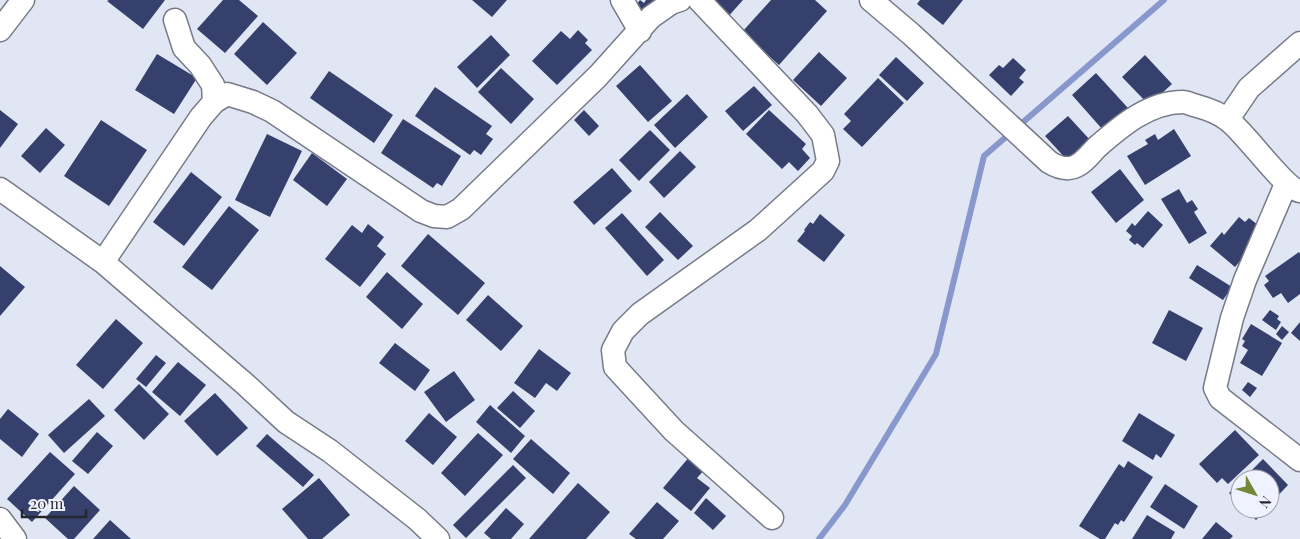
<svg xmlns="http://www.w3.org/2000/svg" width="1300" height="539" viewBox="0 0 1300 539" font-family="'Playfair Display',serif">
<rect width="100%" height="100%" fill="#e1e6f4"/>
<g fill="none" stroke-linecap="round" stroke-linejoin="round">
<!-- stream -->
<path stroke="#8998cc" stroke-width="6" d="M819 539 845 505 936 354 984 156 1164 0"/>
</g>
<!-- building -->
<path fill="#35406d" d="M109 0H165L143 29 107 1Z
M223 0H239L258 16 225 53 197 29Z
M472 0H507L492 17Z
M640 0 644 3 646 0H659L648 14 636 5Z
M708 0H743L726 19Z
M771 0H815L827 11 779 65 742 32Z
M920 0H963L943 25 917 4Z
M263 22 297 53 267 85 234 54Z
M578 30 588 40 585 43 592 50 557 85 532 61 561 31 570 39Z
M491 35 510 55 477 88 457 67Z
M819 52 847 78 821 106 793 80Z
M157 54 197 78 174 114 135 90Z
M1145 55 1172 84 1149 105 1122 77Z
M896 57 924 83 907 101 879 75Z
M1013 58 1026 70 1019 78 1024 82 1011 96 989 75 999 65 1003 68Z
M640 65 672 101 648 122 616 86Z
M501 68 534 99 511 124 478 92Z
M329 71 393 115 374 143 310 98Z
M1096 73 1128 108 1103 130 1072 95Z
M878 78 904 103 862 147 843 129 851 121 844 114Z
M754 86 772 105 743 131 725 111Z
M435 87 492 126 486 134 493 139 481 155 474 150 470 155 415 116Z
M687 94 708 117 675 148 654 125Z
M0 110 18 124 0 148Z
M584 110 599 126 589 136 574 120Z
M769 110 806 144 802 149 810 158 798 171 789 162 782 169 746 134Z
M1068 116 1091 141 1068 161 1045 136Z
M403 119 461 156 442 186 437 183 433 188 381 153Z
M101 120 147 150 109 206 64 176Z
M46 128 65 145 40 173 21 156Z
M1174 129 1191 156 1145 185 1127 156 1148 144 1145 140 1155 134 1158 140Z
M650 130 670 150 639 181 619 160Z
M267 134 302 151 270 217 235 200Z
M680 151 696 167 664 198 649 182Z
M312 153 347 179 327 206 293 180Z
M612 168 632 191 594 225 573 202Z
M1120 169 1144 200 1116 223 1091 192Z
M191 172 222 197 184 246 153 222Z
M1179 189 1187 203 1192 200 1198 209 1194 212 1207 233 1189 244 1161 199Z
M229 206 259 230 212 290 182 267Z
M1148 211 1163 225 1143 248 1137 243 1135 245 1129 240 1132 236 1126 231 1132 223 1135 226Z
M660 212 693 246 678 260 645 227Z
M622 213 664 260 647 276 605 228Z
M820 214 845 235 824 262 797 241 805 231 804 230 810 222 813 224Z
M1239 217 1245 222 1249 218 1258 225 1253 230 1257 233 1247 253 1235 267 1210 246 1222 232 1224 235Z
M368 224 384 237 377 246 386 254 360 287 325 259 352 225 362 233Z
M428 234 485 283 458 315 401 266Z
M1299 252 1300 254V294L1288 303 1281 293 1273 298 1264 285 1269 281 1265 276Z
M1197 265 1232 287 1223 300 1189 278Z
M0 266 25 287 0 316Z
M387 272 423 304 402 329 366 297Z
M488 295 523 326 501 351 466 320Z
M1169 310 1203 328 1186 361 1152 343Z
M1270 310 1279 316 1277 319 1281 322 1276 330 1262 320Z
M116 319 143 343 103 389 76 365Z
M1300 322V341L1291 333Z
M1251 324 1282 343 1262 376 1240 363 1248 350 1242 346 1245 341 1242 339Z
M1282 326 1289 332 1282 340 1276 334Z
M395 343 430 370 415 391 379 363Z
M539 349 571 373 557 391 546 383 535 398 514 383Z
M156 355 166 363 146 387 136 379Z
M178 362 206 385 180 416 152 392Z
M454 371 475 400 446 422 424 392Z
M1248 382 1257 388 1250 397 1242 390Z
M139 384 169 414 144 440 114 410Z
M513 391 535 411 520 428 497 408Z
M215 393 248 428 217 456 184 421Z
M89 399 105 416 64 453 48 435Z
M490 405 525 436 511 453 476 422Z
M8 409 39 434 22 457 0 439V419Z
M429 413 457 437 433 465 405 441Z
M1139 413 1175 435 1161 458 1156 454 1153 460 1122 441Z
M1235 430 1259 455 1228 484 1222 478 1217 483 1199 464Z
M97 432 113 446 88 474 72 461Z
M478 433 503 455 465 496 441 473Z
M267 434 314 475 303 487 256 446Z
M531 439 570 473 553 494 513 459Z
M50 452 75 474 32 522 7 499Z
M690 456 705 469 697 478 710 488 691 511 663 488Z
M1263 459 1288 485 1270 504V479H1243Z
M1128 461 1153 477 1124 522 1121 520 1118 525 1115 523 1105 539H1100L1079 526 1119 464 1124 468Z
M513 465 526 478 466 538 453 525Z
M319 478 350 515 322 539H308L282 509Z
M1240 482V504L1229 493Z
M578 483 610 512 586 539H529Z
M1165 484 1198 506 1184 529 1150 507Z
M74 486 100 510 74 539H68L45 518Z
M706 498 726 516 713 530 694 513Z
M657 502 679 521 663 539H636L629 534Z
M506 508 524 524 511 539H491L484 533Z
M1245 509H1265L1266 510 1256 520Z
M1147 515 1175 532 1171 539H1132Z
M110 520 131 539H93Z
M1216 522 1233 536 1230 539H1202Z"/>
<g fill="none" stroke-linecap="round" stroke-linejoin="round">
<defs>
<path id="street" d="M622 0 640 31
M699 0 807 114 823 135 828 161 823 171 758 230 640 314 623 331 613 350 615 367 674 431 772 518
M871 0 911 34 1049 162C1057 167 1065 170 1074 167 1083 164 1091 153 1097 147 1121 126 1149 102 1183 102 1187 102 1192 105 1197 106 1208 109 1219 113 1228 120 1246 133 1284 189 1300 191
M175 20 184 48 200 65 213 85 214 102
M0 30 23 0
M1228 119 1249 88 1300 43
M1286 184 1245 280 1232 318 1215 388 1220 398 1300 460
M0 189 103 262 245 384 286 422 330 451 417 519 438 539
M103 262 201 117 214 102 227 94 253 102 272 111 421 211 434 216 447 217 461 209 598 76 651 17 671 3 680 0
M0 519 15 539"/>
</defs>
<!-- street casing -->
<use href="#street" stroke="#777b88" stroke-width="25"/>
<!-- street -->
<use href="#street" stroke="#fff" stroke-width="22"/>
</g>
<!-- north arrow -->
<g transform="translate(1255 494) rotate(129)"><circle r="24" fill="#f0f3ff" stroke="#9fa2ab"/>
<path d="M0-4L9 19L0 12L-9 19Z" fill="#738738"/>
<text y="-8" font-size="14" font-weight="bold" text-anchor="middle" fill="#26282d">N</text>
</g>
<!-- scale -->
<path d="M22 509v8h64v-8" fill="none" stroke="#26282d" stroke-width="2.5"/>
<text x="30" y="509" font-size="15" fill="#26282d" stroke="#f0f3ff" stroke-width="4" paint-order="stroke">20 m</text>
</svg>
